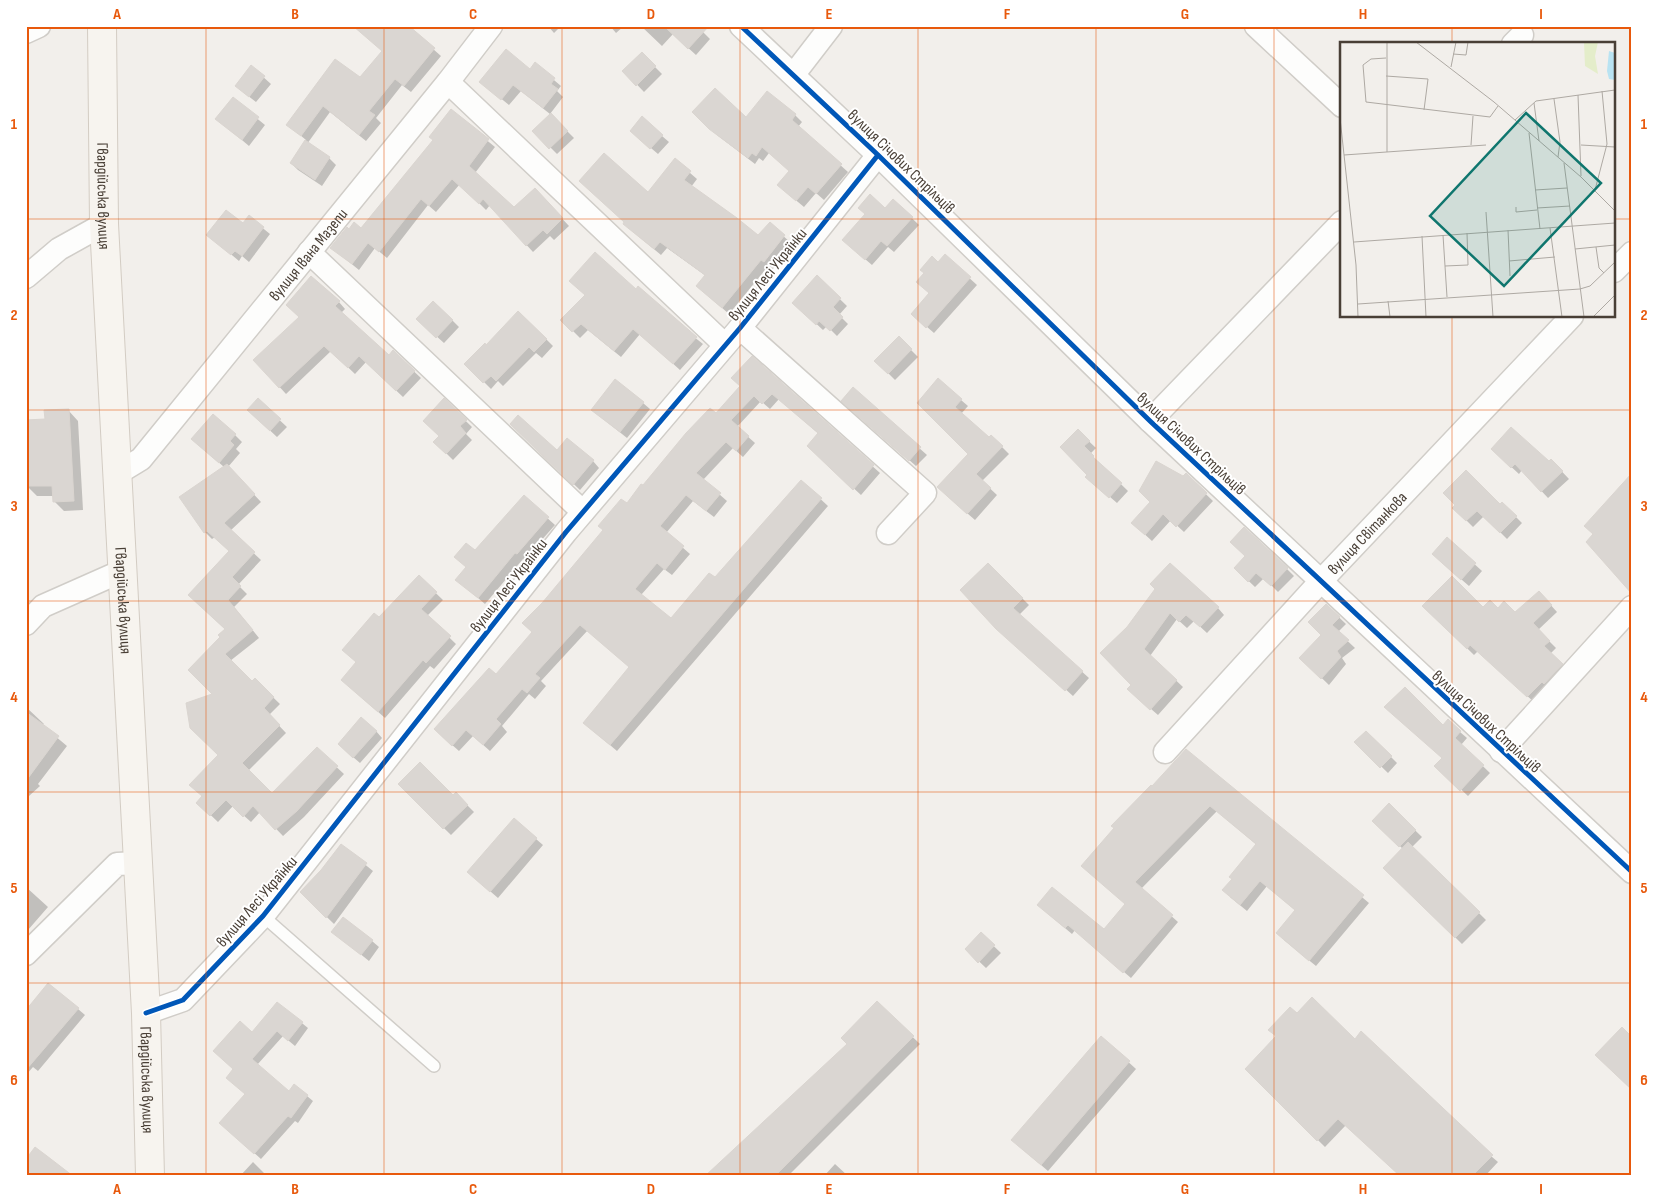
<svg xmlns="http://www.w3.org/2000/svg" width="1658" height="1202" viewBox="0 0 1658 1202" font-family="'Sofia Sans Condensed',sans-serif">
<rect width="100%" height="100%" fill="#f2efeb"/>
<!-- shadow -->
<path fill="#0003" d="M407 26 441 56 411 92 402 85 376 118 381 123 366 141 330 112 307 144 329 158 336 165 322 186 298 170 291 163 306 140 288 125 360 79Z
M548 26H561L554 33Z
M610 26H624L616 33Z
M641 26H697L710 39 696 55 673 34 662 46Z
M642 54 662 74 644 92 624 71Z
M535 64 561 86 557 91 563 97 550 114 521 91 509 105 488 88 530 71Z
M252 67 271 84 256 102 243 92Z
M767 93 795 115 802 122 798 127 848 172 824 200 816 193 804 207 786 192 791 171 769 153 763 161 759 158 755 164 717 135 694 112 747 119Z
M233 99 265 125 249 146 217 119Z
M451 111 495 147 475 173 514 209 541 196 569 226 554 240 550 236 533 252 490 205 486 210 460 184 436 212 428 205 387 258 375 248 359 270 332 248 361 229 434 140Z
M551 115 574 138 557 154 534 131Z
M662 136 669 142 658 154 638 137Z
M675 160 697 179 691 187 758 237 770 224 791 243 771 268 769 265 729 314 697 286 706 276 667 248 661 255 631 230 648 194Z
M894 201 919 225 894 252 888 247 872 265 851 247Z
M249 217 270 234 249 262 242 256 239 261 208 235 243 225Z
M945 256 977 285 934 333 919 320 930 294 938 264Z
M817 277 847 306 839 315 848 324 837 336 827 326 823 330 794 303Z
M636 291 703 344 680 370 640 334 621 357 588 330 580 338 562 320Z
M339 302 345 309 341 313 389 357 393 352 421 378 403 397 366 362 355 374 331 351 286 394 255 360Z
M452 320 459 327 444 343 425 326Z
M899 338 918 357 895 380 876 361Z
M546 339 553 346 542 358 536 353 503 386 498 381 491 389 466 364Z
M752 358 880 473 861 495 808 446 819 434 779 399 770 409 761 401 737 427 755 443 743 457 733 448 703 480 727 501 714 517 693 501 666 533 690 554 672 575 664 569 641 595 671 619 716 579 801 481 828 506 617 751 584 723 631 668 588 630 541 681 546 686 535 699 529 694 502 726 507 732 490 751 473 736 459 751 442 736 497 676 533 632 543 604 627 505 716 415 742 386Z
M853 389 927 455 916 466 849 407Z
M258 400 287 427 277 437 248 410Z
M444 400 472 427 466 434 472 440 453 460 435 442 441 436Z
M961 400 968 406 961 414 989 439 991 436 1009 454 982 481 997 495 975 520 945 494 970 454 918 403Z
M643 403 650 409 627 438 592 410Z
M68 410 78 421 83 510 64 511 54 501V496H37L27 486 46 420Z
M511 424 557 452 593 461 599 468 580 490Z
M1078 431 1096 448 1090 454 1128 491 1117 503 1094 483 1088 475Z
M235 435 242 442 236 449 240 453 228 467 261 502 230 531 261 560 238 585 247 594 234 607 259 638 230 661 252 683 255 680 280 704 269 715 286 733 248 771 272 794 317 749 344 774 304 817 283 836 260 812 251 822 233 806 218 822 198 803 204 797 219 755 214 694 222 638 226 630 190 595 231 552 215 537 212 539 205 532 224 467 200 446Z
M1492 449 1549 463 1551 460 1569 479 1548 498 1522 470 1519 474Z
M1186 475 1213 501 1184 532 1171 520 1152 541 1140 530Z
M524 497 555 525 524 560 523 559 485 604 464 586 467 568 475 552Z
M1502 503 1522 523 1507 539 1484 516 1473 527 1454 508 1500 506Z
M1447 539 1482 571 1469 586 1440 561Z
M988 564 1029 605 1019 615 1089 678 1073 696 1005 635Z
M1235 568 1287 569 1294 576 1278 592 1264 578 1255 587Z
M419 577 443 600 427 616 456 644 434 669 430 666 385 718 349 686 357 663 379 619Z
M1157 590 1218 608 1224 615 1207 633 1194 621 1187 628 1177 619 1150 656 1183 687 1158 715 1136 696 1133 685Z
M1539 592 1557 612 1538 630 1556 648 1550 654 1569 671 1535 703 1478 651 1474 655 1424 606 1498 609 1515 614Z
M1326 605 1346 624 1338 632 1355 648 1342 658 1346 664 1329 685 1301 658 1323 635Z
M26 707 44 724 42 725 67 746 38 784 40 786 29 796 26 793Z
M1443 726 1460 732 1467 738 1461 745 1490 773 1468 796 1436 766 1443 758Z
M376 731 382 738 360 763 346 751Z
M1366 732 1397 763 1388 773 1356 742Z
M1186 750 1369 903 1316 966 1284 940 1296 911 1267 886 1247 911 1230 897 1257 845 1217 811 1141 889 1178 922 1131 978 1075 930 1072 934 1046 912 1104 931 1127 904 1152 788Z
M399 784 453 797 456 794 474 812 451 835Z
M1389 805 1422 837 1412 847 1486 920 1462 944 1385 868 1403 849 1374 821Z
M536 839 543 845 498 898 476 879Z
M341 845 373 871 334 924 301 892 322 871Z
M26 887 48 907 28 930 26 929Z
M333 932 372 941 379 947 369 961Z
M981 934 1001 953 986 968 966 949Z
M277 1003 308 1028 295 1046 283 1036 257 1065 289 1093 307 1096 313 1101 298 1123 295 1121 261 1159 227 1129 246 1095 235 1069 252 1033Z
M877 1003 920 1044 788 1176H720L849 1044Z
M78 1009 85 1015 38 1071 33 1067 26 1075V1020Z
M1297 1015 1355 1041 1498 1162 1485 1176H1401L1346 1125 1325 1147 1246 1069Z
M1101 1037 1136 1069 1048 1171 1020 1147Z
M253 1162 267 1176H240Z
M835 1164 848 1176H824Z"/>
<!-- building -->
<path fill="#dad6d2" stroke="#dad5d0" d="M353 26H409L435 48 404 86 395 79 369 111 375 115 359 135 323 106 301 136 286 125 335 59 360 77 382 51Z
M664 26H709L688 49Z
M506 49 530 69 535 62 555 78 551 84 558 89 543 108 513 85 501 100 479 82Z
M642 52 656 66 636 86 622 71Z
M251 65 265 76 249 97 235 86Z
M715 88 746 117 767 91 796 114 792 120 842 164 816 194 808 187 796 201 777 185 789 171 762 147 756 156 752 153 748 158 709 129 692 112Z
M233 97 259 117 242 140 215 119Z
M451 109 489 139 469 166 514 207 535 188 563 218 547 234 543 230 526 246 483 199 479 204 452 179 429 206 421 199 379 252 368 243 352 264 330 248 347 227 349 229 354 222 361 228 433 140 429 137Z
M551 113 568 131 549 149 532 131Z
M642 116 663 135 650 149 630 131Z
M305 140 330 157 315 180 290 163Z
M604 153 648 192 675 158 691 171 684 180 737 218 758 235 770 222 785 235 764 262 761 260 722 308 696 286 705 275 660 242 654 249 623 224 624 222 579 181Z
M870 194 885 208 893 199 913 217 887 246 881 241 865 260 842 240 865 214 858 208Z
M226 210 243 223 249 215 264 227 242 256 235 251 231 255 206 235Z
M595 252 636 289 638 286 697 337 673 364 633 329 614 351 581 324 572 332 560 320 585 295 569 281Z
M945 254 971 277 926 328 911 314 929 293 916 282 924 273 920 270 932 256 938 262Z
M817 275 841 298 833 307 843 317 830 331 819 321 816 325 792 303Z
M311 276 340 301 335 306 389 355 393 350 415 371 396 391 359 356 348 368 324 346 279 388 253 360 299 317 286 305Z
M433 301 453 320 436 338 416 319Z
M518 311 547 339 534 352 529 347 496 381 491 376 483 383 464 364 485 343 486 345Z
M899 336 912 349 888 374 874 361Z
M752 356 874 465 853 490 807 446 818 433 772 394 762 404 754 396 731 420 749 436 736 451 726 442 696 473 721 493 706 511 686 495 660 526 684 546 665 570 657 563 635 589 671 618 709 573 715 577 801 480 822 498 610 745 583 723 629 667 580 625 535 674 540 678 527 693 522 689 496 719 501 724 483 745 466 730 452 746 434 729 489 668 496 674 532 632 522 623 542 603 603 530 598 526 621 499 627 503 641 484 643 485 686 433 710 408 716 413 740 386 731 378Z
M938 378 962 399 955 407 989 437 991 435 1003 446 976 474 991 488 967 514 937 487 968 454 917 403Z
M615 379 644 402 620 432 591 410Z
M853 387 921 447 909 461 841 401Z
M258 398 281 419 270 431 247 410Z
M444 398 467 420 460 426 466 433 446 454 433 442 439 436 423 421Z
M69 409 74 501 53 502 52 486H26V420L45 419 44 410Z
M213 414 236 434 230 441 234 445 219 463 191 439Z
M518 415 557 450 567 438 594 460 573 485 510 424Z
M1511 427 1549 461 1551 459 1563 471 1541 492 1515 464 1511 468 1491 449Z
M1078 429 1090 441 1084 446 1094 456 1093 457 1122 483 1109 498 1085 477 1087 475 1060 447Z
M1156 461 1183 476 1186 473 1207 493 1176 527 1163 514 1145 535 1131 523 1150 502 1139 491Z
M227 464 255 494 224 523 255 552 232 577 241 586 228 600 253 630 225 654 252 681 255 678 274 697 264 708 280 725 242 763 272 793 317 747 338 766 297 811 275 830 253 806 243 817 226 800 210 816 196 803 202 796 189 785 218 755 190 728 186 703 212 694 188 670 220 637 218 635 225 629 188 595 229 551 207 531 204 533 179 497Z
M1466 470 1500 504 1502 502 1517 516 1500 533 1477 511 1466 521 1452 508 1455 505 1443 493Z
M1632 473V594L1586 542 1593 534 1584 526Z
M524 495 549 517 517 554 515 553 478 598 455 580 466 567 454 557 466 543 475 550Z
M1244 527 1288 568 1271 586 1256 573 1248 582 1234 568 1245 556 1230 542Z
M1447 537 1476 563 1461 580 1432 554Z
M988 563 1023 598 1013 608 1083 671 1065 691 996 629 960 590Z
M1170 563 1219 607 1200 627 1186 615 1179 622 1170 613 1144 649 1177 680 1150 710 1127 689 1131 685 1100 653 1127 627 1155 589 1150 584Z
M419 575 437 592 421 609 451 636 426 663 423 660 378 712 341 680 356 662 342 650 374 613 379 617Z
M1452 576 1483 607 1490 600 1498 608 1504 601 1515 612 1539 591 1552 605 1533 623 1550 641 1544 646 1563 664 1544 684 1542 682 1527 697 1470 645 1467 649 1422 606Z
M1326 604 1340 617 1332 625 1349 640 1337 651 1341 657 1321 679 1299 658 1321 635 1308 622Z
M1405 687 1443 725 1448 719 1461 731 1455 738 1484 765 1460 791 1434 766 1442 758 1384 707Z
M26 712 59 736 26 781Z
M361 717 377 731 353 758 338 744Z
M1366 731 1392 756 1380 768 1354 742Z
M1186 749 1364 895 1309 961 1276 933 1295 910 1260 881 1240 905 1222 890 1232 879 1229 877 1256 844 1210 806 1135 882 1173 915 1123 973 1068 925 1065 928 1037 905 1052 887 1104 929 1125 904 1081 866 1114 828 1111 826 1151 785 1152 786Z
M420 762 453 795 456 792 468 805 443 829 398 784Z
M1389 803 1416 830 1399 847 1372 821Z
M514 818 537 838 490 892 467 872Z
M1408 842 1480 912 1455 938 1383 868Z
M341 844 367 863 326 918 300 892 321 870Z
M343 917 373 940 361 955 331 932Z
M981 932 995 945 978 963 965 949Z
M48 983 79 1008 26 1070V1010Z
M1312 997 1355 1039 1361 1031 1493 1155 1472 1176H1400L1338 1119 1317 1141 1245 1069 1276 1036 1268 1030 1290 1007 1297 1013Z
M877 1001 914 1036 775 1176H705L847 1044 841 1038Z
M277 1002 303 1022 288 1041 277 1031 252 1059 289 1091 294 1084 308 1095 291 1118 288 1116 254 1154 219 1123 245 1094 226 1078 233 1069 213 1051 240 1021 252 1032Z
M1622 1027 1632 1037V1090L1595 1055Z
M1101 1036 1130 1061 1041 1165 1011 1140Z
M35 1147 47 1156 73 1176H26V1159Z"/>
<g fill="none" stroke-linecap="round" stroke-linejoin="round">
<defs>
<path id="service" d="M263 916 434 1066"/>
<g id="minor">
<path d="M741 26 878 155 1150 421 1632 872"/>
<path d="M1256 26 1342 106"/>
<path d="M26 32 39 26"/>
<path d="M1513 44 1522 35"/>
<path d="M794 74 831 26"/>
<path d="M448 82 725 345"/>
<path d="M309 252 583 512"/>
<path d="M1614 271 1632 253"/>
<path d="M26 277 59 249 104 224"/>
<path d="M740 328 925 493 888 533"/>
<path d="M1150 421 1342 222"/>
<path id="s1" d="M118 473 141 459 448 82 491 26"/>
<path d="M26 624 43 606 122 571"/>
<path d="M1501 751 1632 607"/>
<path id="s2" d="M1165 752 1320 582 1572 316"/>
<path d="M26 954 117 864 138 863"/>
<path d="M146 1013 183 1000 263 916 566 532 740 328 878 155"/>
</g>
<g id="secondary">
<path id="s3" d="M102 26 104 224 146 1013 150 1176"/>
</g>
</defs>
<!-- service casing -->
<use href="#service" stroke="#d0cdc8" stroke-width="14"/>
<!-- minor casing -->
<use href="#minor" stroke="#d0cdc8" stroke-width="25"/>
<!-- secondary casing -->
<use href="#secondary" stroke="#d3ccc3" stroke-width="30"/>
<!-- service -->
<use href="#service" stroke="#fdfdfc" stroke-width="11"/>
<!-- minor -->
<use href="#minor" stroke="#fdfdfc" stroke-width="22"/>
<!-- secondary -->
<use href="#secondary" stroke="#f7f4ef" stroke-width="28"/>
<defs>
<path id="cycleway" d="M741 26 878 155 1150 421 1632 872
M146 1013 183 1000 263 916 566 532 740 328 878 155"/>
</defs>
<!-- cycleway casing -->
<use href="#cycleway" stroke="#fff" stroke-width="8"/>
<!-- cycleway -->
<use href="#cycleway" stroke="#0057b8" stroke-width="5"/>
</g>
<!-- grid -->
<path fill="none" stroke="#e8590c" stroke-width="1" stroke-opacity="0.55" d="M206 26V1176M384 26V1176M562 26V1176M740 26V1176M918 26V1176M1096 26V1176M1274 26V1176M1452 26V44M26 219H1342M1614 219H1632M1452 316V1176M26 410H1632M26 601H1632M26 792H1632M26 983H1632"/>
<g text-anchor="middle" stroke-width="4" stroke-linejoin="round" paint-order="stroke">
<!-- street labels -->
<g font-size="16" fill="#493f36" stroke="#fff">
<text transform="translate(902 161) rotate(44)" y="6">вулиця Січових Стрільців</text>
<text dy="6" stroke="none"><textPath href="#s3" startOffset="170">Гвардійська вулиця</textPath></text>
<text dy="6" stroke="none"><textPath href="#s1" startOffset="291">вулиця Івана Мазепи</textPath></text>
<text transform="translate(767 274) rotate(-51)" y="6">вулиця Лесі Українки</text>
<text transform="translate(1192 443) rotate(43)" y="6">вулиця Січових Стрільців</text>
<text dy="6" stroke="none"><textPath href="#s2" startOffset="298">вулиця Світанкова</textPath></text>
<text transform="translate(508 585) rotate(-52)" y="6">вулиця Лесі Українки</text>
<text dy="6" stroke="none"><textPath href="#s3" startOffset="575">Гвардійська вулиця</textPath></text>
<text transform="translate(1487 721) rotate(43)" y="6">вулиця Січових Стрільців</text>
<text transform="translate(256 901) rotate(-49)" y="6">вулиця Лесі Українки</text>
<text dy="6" stroke="none"><textPath href="#s3" startOffset="1055">Гвардійська вулиця</textPath></text>
</g>
</g>
<!-- overview -->
<g transform="translate(1340 42)">
<rect width="275" height="275" fill="#f2efeb"/>
<path d="M244 0H258L255 14 258 32 245 24Z" fill="#e4edca"/>
<path d="M269 9 275 11V38L269 37 267 29Z" fill="#b9e3f2"/>
<path fill="none" stroke="#aea9a3" stroke-width="1" d="M76 0 154 60 241 135 275 169M113 12 126 13 128 0M46 16 31 17 23 23 26 60 150 75 158 64M111 25 116 0M46 34 88 37 84 68M238 53 241 134M214 57 220 100 218 115M194 61 199 99M0 76 16 223 18 275M175 78 196 59 275 48M189 91 200 187M131 103 133 74M241 103 275 105M47 110V0M4 113 146 103M224 121 244 275M195 148 227 146M255 148 267 102 262 49M176 165V170L197 168M197 166 230 164M146 170 153 275M210 186 222 275M168 188 170 234M103 193 107 255M82 194 86 275M14 200 275 181M256 205 259 226 264 231M235 207 275 203M169 219 215 215M105 224 128 223 127 191M48 259 50 275M18 262 240 247 250 244 275 220M253 275 275 253"/>
<path fill="#0f766e" fill-opacity="0.15" stroke="#0f766e" stroke-width="2.5" d="M186 71 261 141 164 244 90 174Z"/>
<rect width="275" height="275" fill="none" stroke="#493f36" stroke-width="2.5"/>
</g>
<!-- border -->
<rect width="1658" height="1202" fill="none" stroke="#ffffff" stroke-width="55"/>
<rect x="28" y="28" width="1602" height="1146" fill="none" stroke="#e8590c" stroke-width="2"/>
<g font-size="16" text-anchor="middle" font-weight="bold" fill="#e8590c">
<text x="117" y="19">A</text>
<text x="295" y="19">B</text>
<text x="473" y="19">C</text>
<text x="651" y="19">D</text>
<text x="829" y="19">E</text>
<text x="1007" y="19">F</text>
<text x="1185" y="19">G</text>
<text x="1363" y="19">H</text>
<text x="1541" y="19">I</text>
<text x="14" y="129">1</text>
<text x="1644" y="129">1</text>
<text x="14" y="320">2</text>
<text x="1644" y="320">2</text>
<text x="14" y="511">3</text>
<text x="1644" y="511">3</text>
<text x="14" y="702">4</text>
<text x="1644" y="702">4</text>
<text x="14" y="893">5</text>
<text x="1644" y="893">5</text>
<text x="14" y="1085">6</text>
<text x="1644" y="1085">6</text>
<text x="117" y="1194">A</text>
<text x="295" y="1194">B</text>
<text x="473" y="1194">C</text>
<text x="651" y="1194">D</text>
<text x="829" y="1194">E</text>
<text x="1007" y="1194">F</text>
<text x="1185" y="1194">G</text>
<text x="1363" y="1194">H</text>
<text x="1541" y="1194">I</text>
</g>
</svg>
